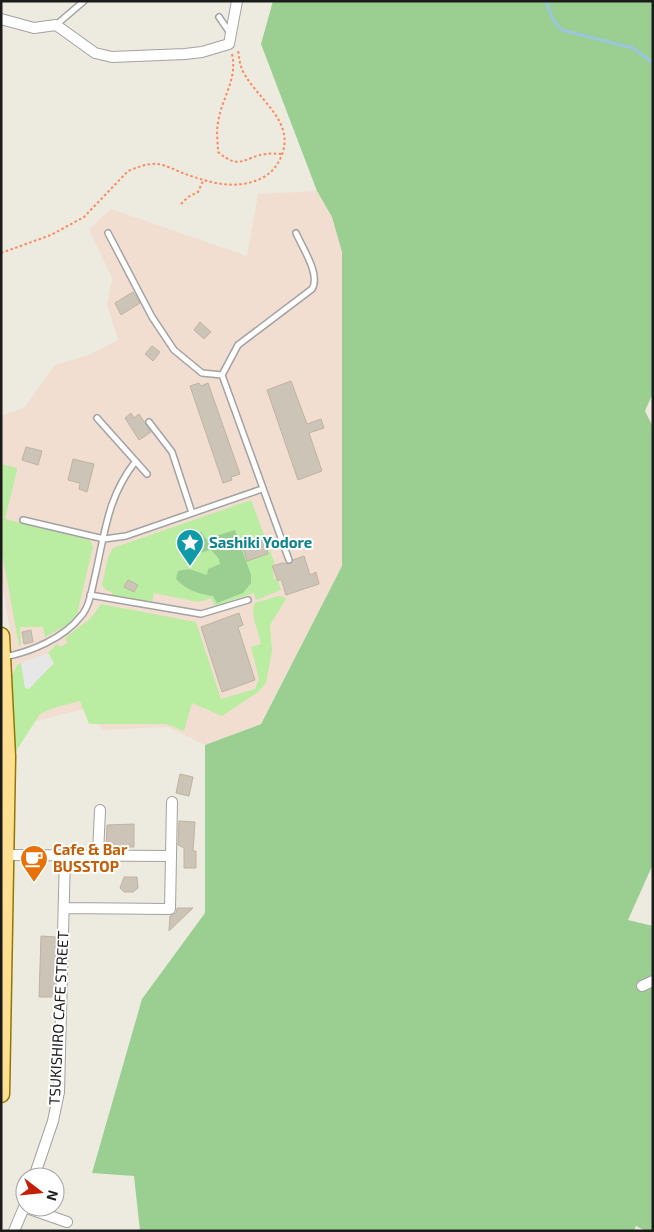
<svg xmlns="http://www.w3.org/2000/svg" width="654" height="1232" viewBox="0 0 654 1232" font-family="'Exo 2',sans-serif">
<rect width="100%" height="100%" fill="#edebdf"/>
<!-- military -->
<path fill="#f1ded1" d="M317 191 332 217 342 252V566L260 724 205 745 168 727 102 730 88 708 12 727 11 639 1 575V416L24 408 55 365 89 355 118 340 107 304 112 278 89 229 111 209 247 256 258 194Z"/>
<!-- grass -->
<path fill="#baeca1" d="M1 464 17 468V470L5 519 90 540 93 547 77 614 67 625 45 637 43 627H20L21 645 19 646 1 547Z
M251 500 275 564 271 566 274 575 273 579 277 578 281 590 256 600 254 593 215 606 211 598 198 602 154 593 152 602 112 595V592L106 590 102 585 108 557 113 548Z
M279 596 284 597 286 599 270 625 272 651 266 683 258 692 222 716 192 703 184 731 166 724H89L80 701 53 708 40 714 14 754 12 676 17 665 21 663 25 688 54 663 48 653 57 644 61 647 68 642 65 638 91 618 101 604 196 622 221 699 255 689 259 679 251 647 261 644C259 632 249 614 255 603Z"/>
<!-- forest -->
<path fill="#9acf91" d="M273 1H653V393L645 411 653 427V864L628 920 653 926V1231H646L636 1226 634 1231H140L134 1176 92 1173 142 999 205 913V745L261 724 342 566V252L332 217 317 191 261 44Z
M235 530 251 575V583L243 593 217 603 213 596C199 594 186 590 176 579L178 571 189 569 207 575 208 569 220 564 219 559 211 550 192 555 186 532H201L206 539Z"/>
<!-- parking -->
<path fill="#e7e7e7" d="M48 653 54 663 29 689 25 688 21 663Z"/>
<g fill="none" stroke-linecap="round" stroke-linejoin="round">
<!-- stream -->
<path stroke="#9cc5de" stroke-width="3" d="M546 1 553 20 562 30 633 48 653 63"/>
</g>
<!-- building -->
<path fill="#cdc4b8" stroke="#bfb3a1" d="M133 292 140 303 121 315 115 303Z
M200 322 211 332 204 339 194 330Z
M152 346 160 352 153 361 145 354Z
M291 381 307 424 321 419 324 428 309 433 322 471 298 480 267 390Z
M199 383 201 386 208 383 240 474 231 477 232 480 223 483 190 386Z
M131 413 134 418 139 414 151 432 139 440 125 418Z
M26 447 42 451 38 465 22 460Z
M73 459 94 464 87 492 79 489 80 483 68 480Z
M264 540 268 554 247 561 243 547Z
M304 556 310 575 316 572 319 584 286 595 281 579 278 581 272 566 282 563 290 564 293 560Z
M128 580 138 585 134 592 124 587Z
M239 613 243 625 238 627 255 680 222 692 201 627Z
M31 630 33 642 24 644 22 632Z
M180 774 193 777 189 796 176 793Z
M179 821 195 822 193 851H196V868H184V848L178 845Z
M134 824V847H106L107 825Z
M124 877H137L138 888 133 892H124L120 888Z
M177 908H193L169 931 170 916 176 913Z
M41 936 56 937 55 997H39Z"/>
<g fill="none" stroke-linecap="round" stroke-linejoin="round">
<defs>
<path id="lane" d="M219 17 230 33
M56 25 84 1
M108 233 152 317 174 350 202 373 222 375
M97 418 147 474
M149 422 172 452 192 513
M23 520 104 539 126 536 262 489
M289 560 222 375 238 345 312 289C321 275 302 247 296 233
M90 595 201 614 248 600
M4 657C31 652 64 638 81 616 90 606 92 588 95 576 105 533 107 498 135 462"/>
<path id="street" d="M1 19 34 28 56 25 95 53 112 57 185 54 202 52 229 44 237 1
M98 854 100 810
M5 855 171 856
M64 908 170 909 172 802
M642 986 653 981
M34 1177 53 1121 59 1092 65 855
M24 1207 67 1222
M14 1231 25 1205"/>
<path id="primary" d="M1 636 7 757 1 1094"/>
</defs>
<!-- lane casing -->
<use href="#lane" stroke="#a2a2a2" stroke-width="8"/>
<!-- street casing -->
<use href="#street" stroke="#a2a2a2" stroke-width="12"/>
<!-- primary casing -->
<use href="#primary" stroke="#917700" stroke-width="19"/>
<!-- path -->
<path stroke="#ff875e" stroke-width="2" stroke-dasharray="2.5 2.5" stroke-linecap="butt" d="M232 54C238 79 221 99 218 123 216 132 218 143 218 152 241 171 243 157 266 154 271 153 277 154 283 154
M181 204 188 197 198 192 203 181
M1 253 51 235 84 217 128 171C138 167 148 163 158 164 165 165 173 169 180 172 207 182 236 192 264 177 272 172 277 166 281 157 296 123 260 101 245 75 240 67 239 59 238 49"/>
<!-- lane -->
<use href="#lane" stroke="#fff" stroke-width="5"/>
<!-- street -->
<use href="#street" stroke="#fff" stroke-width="10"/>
<!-- primary -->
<use href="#primary" stroke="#ffe092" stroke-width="16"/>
</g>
<!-- icons -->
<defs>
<symbol id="sight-pin" viewBox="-11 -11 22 30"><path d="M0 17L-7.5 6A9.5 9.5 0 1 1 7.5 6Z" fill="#0f9aa8" stroke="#fff"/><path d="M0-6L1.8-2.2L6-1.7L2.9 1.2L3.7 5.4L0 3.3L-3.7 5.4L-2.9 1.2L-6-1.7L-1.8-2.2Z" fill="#fff"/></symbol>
<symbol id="cafe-pin" viewBox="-11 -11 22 30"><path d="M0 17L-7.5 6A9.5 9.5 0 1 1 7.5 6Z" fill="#e8710a" stroke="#fff"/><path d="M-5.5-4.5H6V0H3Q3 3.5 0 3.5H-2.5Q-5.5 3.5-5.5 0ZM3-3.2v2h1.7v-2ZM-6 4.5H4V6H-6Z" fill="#fff"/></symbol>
</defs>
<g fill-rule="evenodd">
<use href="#sight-pin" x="174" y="527" width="32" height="43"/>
<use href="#cafe-pin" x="18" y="843" width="32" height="43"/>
</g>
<g text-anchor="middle" stroke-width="4" stroke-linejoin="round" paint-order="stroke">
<!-- culture labels -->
<g font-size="15" font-weight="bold" fill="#0d838f" stroke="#fff" text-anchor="start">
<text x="209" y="548">Sashiki Yodore</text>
</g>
<!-- food labels -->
<g font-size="15" font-weight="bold" fill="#c56008" stroke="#fff" text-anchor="start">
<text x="53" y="855">Cafe &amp; Bar<tspan x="53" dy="17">BUSSTOP</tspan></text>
</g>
<!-- street labels -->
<g font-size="15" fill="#1b1b1b" stroke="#fff">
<text transform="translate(59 1018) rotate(-87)" y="5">TSUKISHIRO CAFE STREET</text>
</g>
</g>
<!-- border -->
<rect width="654" height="1232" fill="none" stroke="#1b1b1b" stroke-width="5"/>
<!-- north arrow -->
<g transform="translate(40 1192) rotate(106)"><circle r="24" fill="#ffffff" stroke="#a4a4a4"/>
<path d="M0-4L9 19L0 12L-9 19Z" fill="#c51d00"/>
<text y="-8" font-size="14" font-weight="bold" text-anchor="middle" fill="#1b1b1b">N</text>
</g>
</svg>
